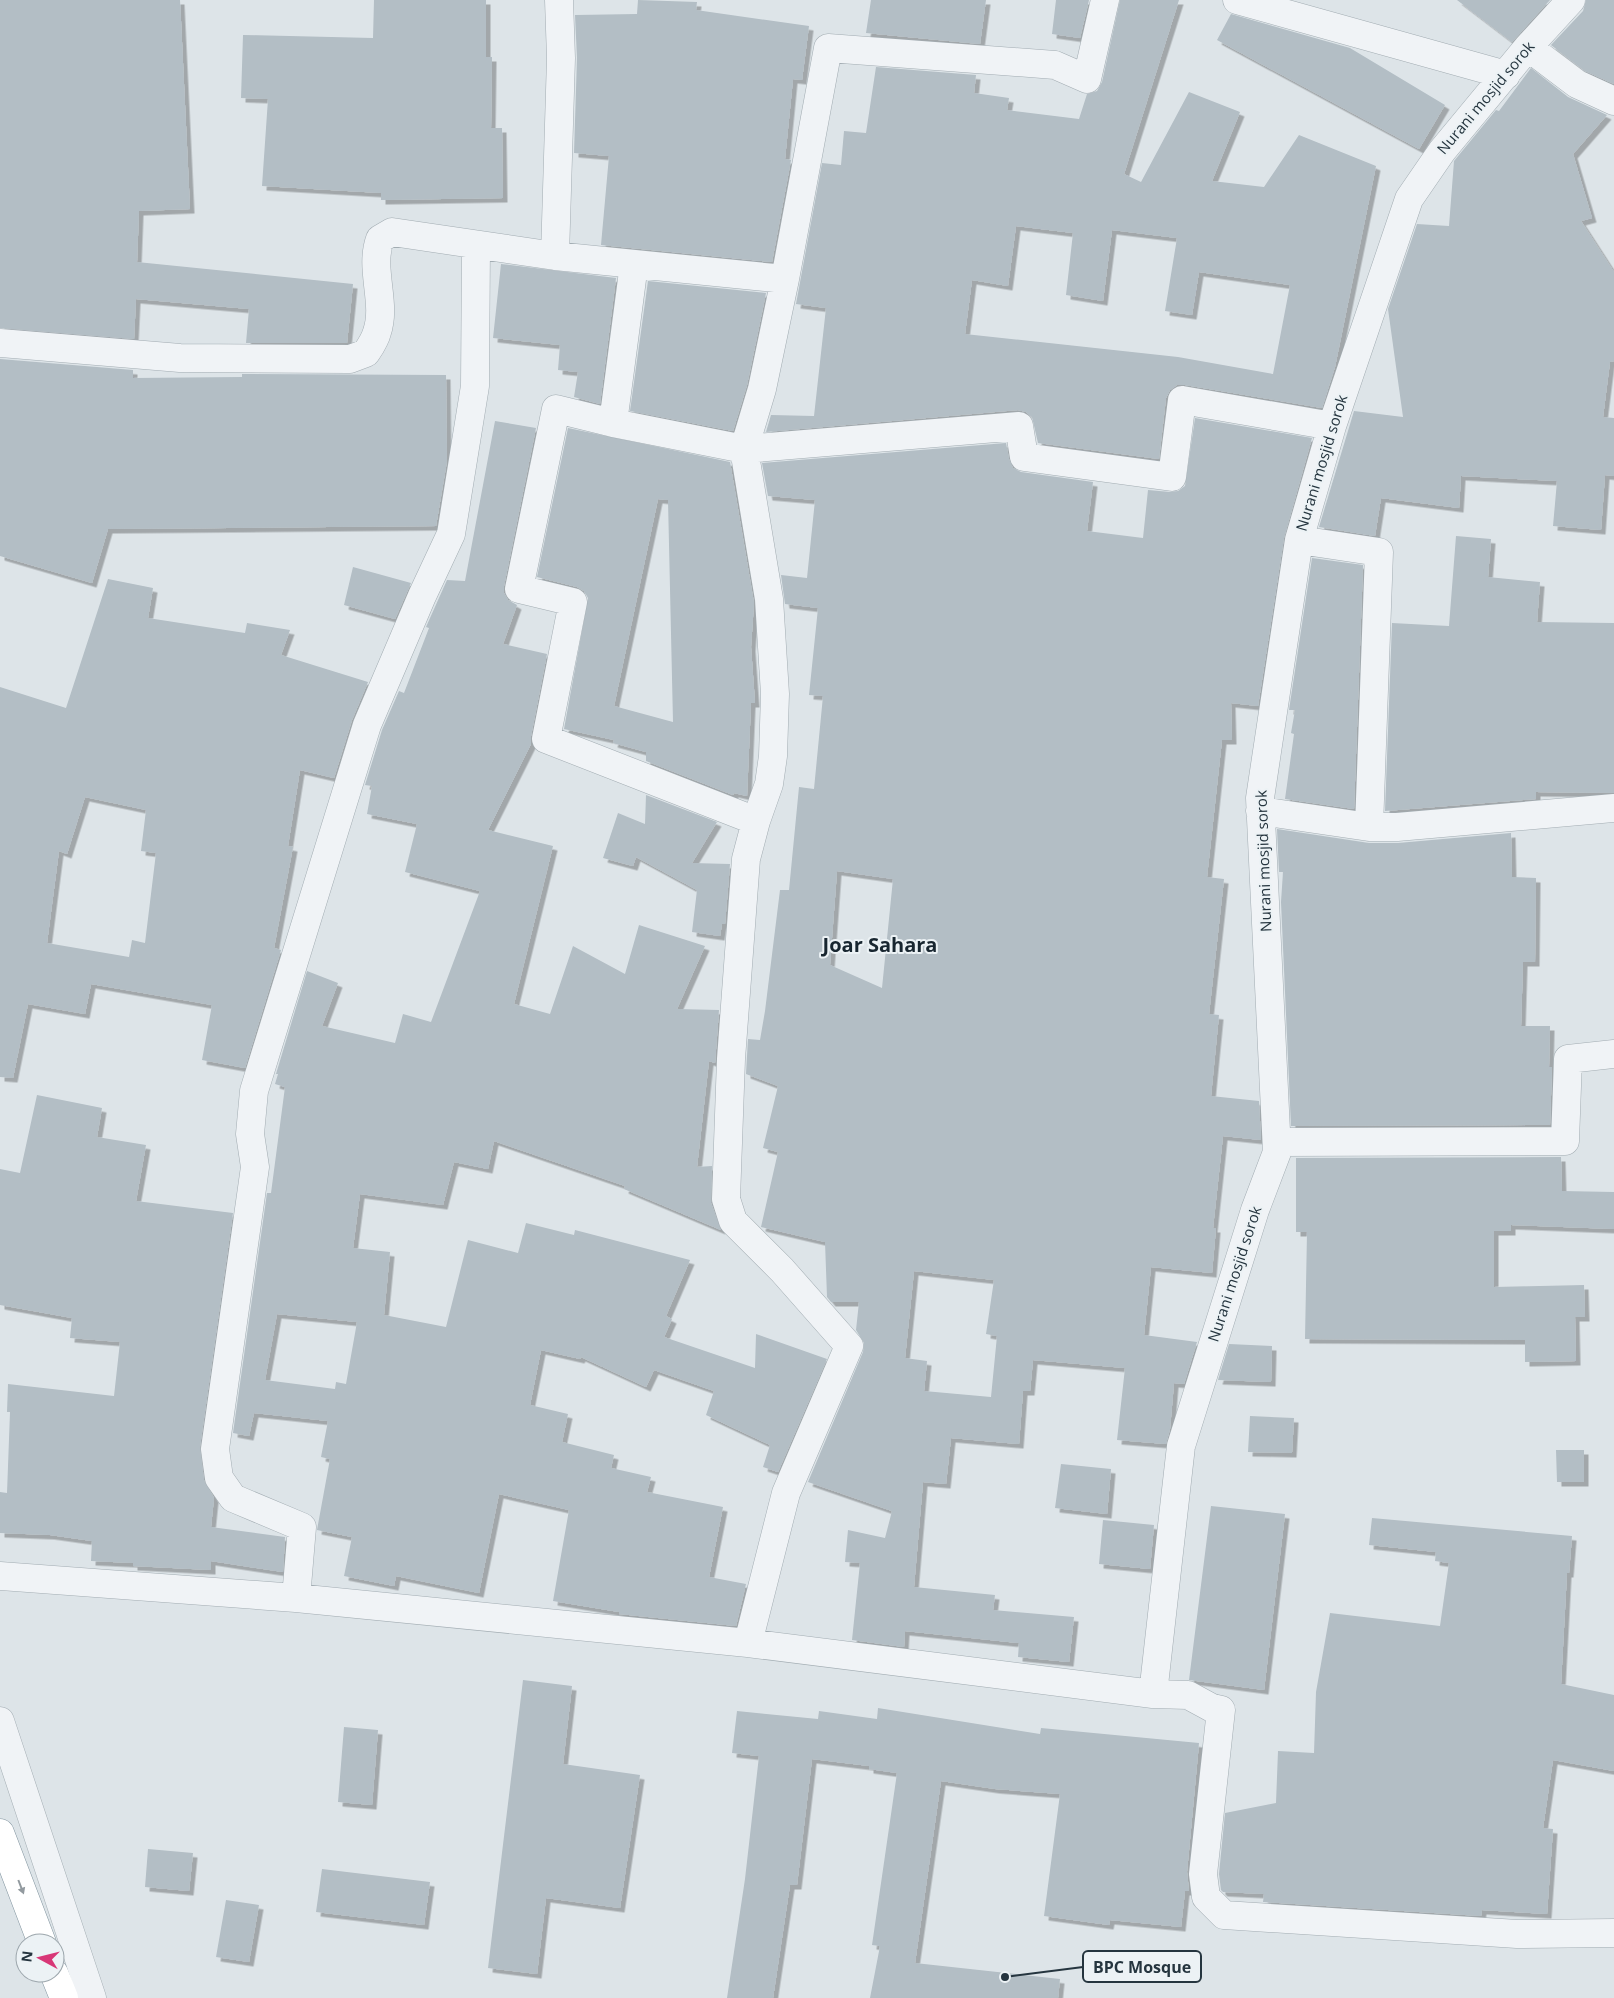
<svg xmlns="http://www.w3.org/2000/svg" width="1614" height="1998" viewBox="0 0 1614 1998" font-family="'Open Sans',sans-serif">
<defs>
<filter id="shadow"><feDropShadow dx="4.5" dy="4.5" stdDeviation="0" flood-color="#0004"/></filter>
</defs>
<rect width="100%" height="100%" fill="#dde4e8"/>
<!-- building -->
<path fill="#b3bec5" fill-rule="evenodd" filter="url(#shadow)" d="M0 0H180L190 209 139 211 137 262 353 284 347 343H246L249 309 136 299 134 339 0 328Z
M374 0H486V57H492L491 128H502L503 198 381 200V193L262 186 268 99 241 98 243 35 373 38Z
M638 0 697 2 696 10 809 26 802 80 793 79 785 159 791 160 772 262 601 245 609 156 574 153 577 58 575 15 637 14Z
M871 0H986L980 44 866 33Z
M1056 0H1089L1080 38 1052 34Z
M1120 0H1179L1124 174 1141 182 1189 92 1240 112 1212 181 1264 187 1299 135 1376 166 1335 367 1322 408 1185 385H1177L1170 390 1166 398 1159 459 1038 443 1032 417 1026 412 1018 410 766 432 771 415 814 416 826 308 796 304 822 163 841 165 844 131 866 133 876 67 976 75 974 93 1009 98 1007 110 1079 119 1087 94 1097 91 1102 82ZM1016 226 1073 233 1066 295 1103 301 1112 230 1177 238 1165 311 1192 315 1199 272 1290 285 1273 374 1178 357 965 334 972 280 1008 286Z
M1457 0H1550L1512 42Z
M1586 0H1614V84L1585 71 1551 45 1583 11Z
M1231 14 1350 48 1445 105 1419 149 1217 40Z
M1531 68 1568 97 1607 115 1573 154 1592 218 1581 221 1614 272V361L1610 362 1603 417 1614 418V476L1605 475 1601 530 1553 526 1557 481 1461 476 1459 508 1381 498 1375 536 1319 527 1354 411 1403 417 1388 309 1417 224 1449 226 1454 161 1496 110 1499 111Z
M501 264 616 278 600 404 574 397 578 372 558 370 560 345 493 338Z
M648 281 766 293 747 385 733 431 630 411Z
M0 359 133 370V378L242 377V374L446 375 447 461 436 526 108 529 92 583 0 556Z
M1195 418 1312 438 1284 538 1258 706 1231 703 1232 740H1222L1207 877 1224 879 1209 1014 1219 1015 1211 1096 1259 1101 1261 1140 1223 1136 1213 1228H1216L1212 1273 1151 1267 1144 1335 1197 1342 1184 1384 1174 1383 1170 1429 1166 1444 1117 1440 1125 1368 1033 1360 1030 1391H1023L1019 1444 951 1438 946 1484 923 1482 914 1587 995 1595 993 1610 1074 1617 1069 1662 1018 1657 1019 1643 905 1631 904 1647 852 1640 860 1563 845 1562 848 1530 885 1538 892 1511 808 1482 863 1352 864 1343 856 1330 859 1302H831L827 1297 825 1242 761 1227 778 1152 763 1148 778 1086 746 1074 748 1039 760 1040 765 1011 780 890H789L799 787 814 789 823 696 809 695 818 608 785 604 781 575 807 578 815 500 768 496 762 463 1006 443 1009 459 1013 468 1021 472 1093 482 1087 531 1143 538 1148 490 1170 492 1178 491 1185 486ZM837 871 893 879 882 988 830 965ZM914 1271 994 1280 986 1334 997 1336 991 1397 924 1391 927 1361 905 1358Z
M495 421 536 428 504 586V593L508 600 517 605 503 644 547 654 531 736V744L488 830 553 846 514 1004 550 1014 573 946 625 974 639 925 705 946 677 1009 719 1010 715 1063 709 1061 697 1167 712 1166 711 1203 721 1230 624 1189 625 1186 494 1141 488 1169 454 1162 443 1205 360 1194 353 1248 390 1252 384 1315 446 1327 468 1240 518 1253 526 1223 574 1235 575 1230 690 1260 666 1316 672 1319 664 1337 755 1368 756 1334 827 1359 778 1472 763 1467 770 1445 706 1415 714 1391 654 1370 646 1387 581 1357 580 1359 541 1350 530 1405 568 1414 562 1442 614 1455 611 1468 651 1477 647 1492 723 1507 709 1577 746 1584 736 1626 619 1614V1612L553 1601 569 1510 499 1494 479 1593 396 1576 394 1586 344 1576 352 1537 317 1530 330 1459 321 1457 328 1421 254 1413 249 1436 233 1433 267 1193H271L285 1087 275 1084 278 1074H276L307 971 338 983 322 1026 395 1043 403 1014 431 1022 480 891 405 872 417 824 367 814 372 786 365 785 382 730 399 691 404 693 429 628 426 627 447 580 465 581ZM277 1314 357 1322 346 1384 336 1382 335 1389 265 1380Z
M568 428 730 462 754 603 751 647 755 703H751L747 796 734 793 733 795 646 761V752L613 743 614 740 564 729 588 598 584 591 577 587 537 577ZM658 499 668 500 673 722 614 706Z
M1456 536 1491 539 1488 577 1540 582 1537 622 1614 623V793L1536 792V799L1385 811 1392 623 1449 626Z
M1312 558 1363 565 1354 809 1285 799 1294 734 1291 733 1295 710H1289Z
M353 567 411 583 395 619 344 605Z
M108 579 153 588 148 618 245 633 247 623 290 630 281 655 368 682 352 720 334 778 300 770 288 846 293 847 274 948 281 950 245 1068 202 1060 212 1005 91 984 85 1014 28 1004 13 1078 0 1077V687L66 708ZM85 797 146 810 141 851 156 853 145 943 132 940 129 957 47 943 59 851 67 854Z
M646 795 717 822 692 863 730 864 725 924H722L720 936 692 932 697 890 636 857 633 866 603 858 618 813 645 824Z
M1277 829 1369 843H1398L1511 833 1512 877 1536 878 1535 962H1523L1521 1026H1550L1549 1067H1552L1550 1125 1291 1126 1281 902 1283 872H1279Z
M37 1095 102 1108 97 1137 146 1145 136 1201 233 1213 200 1447 204 1480 214 1498 211 1527 285 1537 283 1572 211 1561V1570L133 1566V1563L91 1561 92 1541 50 1535 0 1533V1492L7 1493 10 1412H7L8 1384 114 1396 120 1342 70 1338 72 1318 0 1305V1169L20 1173Z
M1561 1157 1562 1191 1614 1192V1229L1511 1225V1231H1494V1287L1584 1285 1585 1317H1575L1576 1361 1525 1362V1340L1305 1339 1307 1232H1296V1158Z
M1229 1344 1272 1346 1271 1382 1218 1380Z
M1250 1416 1294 1418 1292 1453 1248 1452Z
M1556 1450H1584V1482H1557Z
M1061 1464 1111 1469 1107 1514 1055 1508Z
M1211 1506 1285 1514 1264 1690 1189 1680Z
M1372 1518 1572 1536 1569 1573H1567L1561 1684 1614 1695V1771L1553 1760 1543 1828 1553 1829 1547 1914 1482 1910 1481 1916 1263 1902 1264 1894 1223 1892 1221 1890 1219 1874 1225 1813 1276 1803 1278 1751 1314 1753 1316 1692 1330 1613 1440 1626 1449 1563 1435 1561 1436 1552 1369 1545Z
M1103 1520 1154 1525 1150 1569 1099 1564Z
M523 1680 572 1686 563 1764 640 1775 620 1908 546 1898 537 1974 488 1968Z
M878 1708 1040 1734 1041 1728 1199 1743 1187 1872 1189 1891H1185L1181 1927 1110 1920 1109 1925 1044 1916 1060 1794 995 1789 941 1781 915 1963 1060 1979 1058 1998H870L880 1946 872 1945 897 1773 869 1769V1766L812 1759 797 1885H790L773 1998H727L745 1879 759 1756 732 1753 737 1711 818 1719 819 1711 877 1719Z
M344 1727 378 1730 372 1805 338 1802Z
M148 1849 193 1853 189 1891 145 1887Z
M322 1869 430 1882 424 1925 316 1912Z
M226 1900 259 1905 249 1962 216 1957Z"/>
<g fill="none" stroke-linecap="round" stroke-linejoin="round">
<defs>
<path id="minor" d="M1237 0 1506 75
M1528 47 1577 84 1614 101
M555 256 561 58 559 0
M634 264 613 423 556 409 519 589 573 602 546 739 756 821
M0 343 180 358 350 359 366 353C370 347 375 340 377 332 387 303 369 269 380 239L392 232 555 256 785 279
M613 423 744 449 1019 426 1024 457 1172 477 1182 400 1332 426
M1299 540 1379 552 1369 827H1397L1614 808
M1260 811 1369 827
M1277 1142 1565 1141 1568 1059 1614 1054
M0 1576 296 1598 748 1643 1153 1694 1188 1695 1212 1708 1221 1710 1203 1874 1206 1897 1224 1915 1517 1934 1614 1933
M296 1598 302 1527 233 1498 219 1478 215 1449 255 1167 250 1134 254 1091 367 725 422 596 451 534 475 386 476 245
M748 1643 786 1493 849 1346 782 1270 733 1221 726 1199 731 1059 746 859 756 821 769 784 773 756 775 694 769 599 744 449 762 389 785 279 828 48 1055 65 1087 79 1105 0
M1153 1694 1181 1446 1255 1210 1277 1152 1260 798 1299 540 1332 426 1409 199 1442 151 1528 47 1571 0
M0 1721 92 1998"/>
<path id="motorway" d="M0 1833 42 1943
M54 1973 64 1998"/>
</defs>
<!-- minor casing -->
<use href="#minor" stroke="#a2acb2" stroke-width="29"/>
<!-- motorway casing -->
<use href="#motorway" stroke="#8395a0" stroke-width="29"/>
<!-- minor -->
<use href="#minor" stroke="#f0f3f6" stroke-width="28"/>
<!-- motorway -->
<use href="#motorway" stroke="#fff" stroke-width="28"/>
</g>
<!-- one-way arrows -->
<defs><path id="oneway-solid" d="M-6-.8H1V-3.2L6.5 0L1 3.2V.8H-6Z" transform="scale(1.25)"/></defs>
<use fill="#929a9f" href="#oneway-solid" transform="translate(21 1887) rotate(69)"/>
<g text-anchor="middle" stroke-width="4" stroke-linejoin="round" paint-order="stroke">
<!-- street labels -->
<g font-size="15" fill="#25353f" stroke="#ecf2f5">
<text transform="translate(1486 98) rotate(-50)" y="5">Nurani mosjid sorok</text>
<text transform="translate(1322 463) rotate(-73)" y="5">Nurani mosjid sorok</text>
<text transform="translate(1264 861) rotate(-92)" y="5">Nurani mosjid sorok</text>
<text transform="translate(1235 1274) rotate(-72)" y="5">Nurani mosjid sorok</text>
</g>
<!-- district labels -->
<g font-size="20" font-weight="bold" fill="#182630" stroke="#ecf2f5">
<text x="880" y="952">Joar Sahara</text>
</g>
</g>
<!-- callouts -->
<path fill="none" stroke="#25353f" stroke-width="2" d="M1005 1977L1083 1967"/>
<circle fill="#25353f" stroke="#ecf2f5" stroke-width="2" cx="1005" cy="1977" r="5"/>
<rect fill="#ecf2f5" stroke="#25353f" stroke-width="2" x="1083" y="1951" width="118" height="31" rx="5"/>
<g font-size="16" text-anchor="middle" font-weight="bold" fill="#25353f">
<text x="1142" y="1973">BPC Mosque</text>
</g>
<!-- north arrow -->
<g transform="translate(40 1958) rotate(277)"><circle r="24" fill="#ecf2f5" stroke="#9ca6ac"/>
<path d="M0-4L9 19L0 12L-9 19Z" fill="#d83777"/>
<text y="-8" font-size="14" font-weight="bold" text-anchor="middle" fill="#25353f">N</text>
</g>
</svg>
